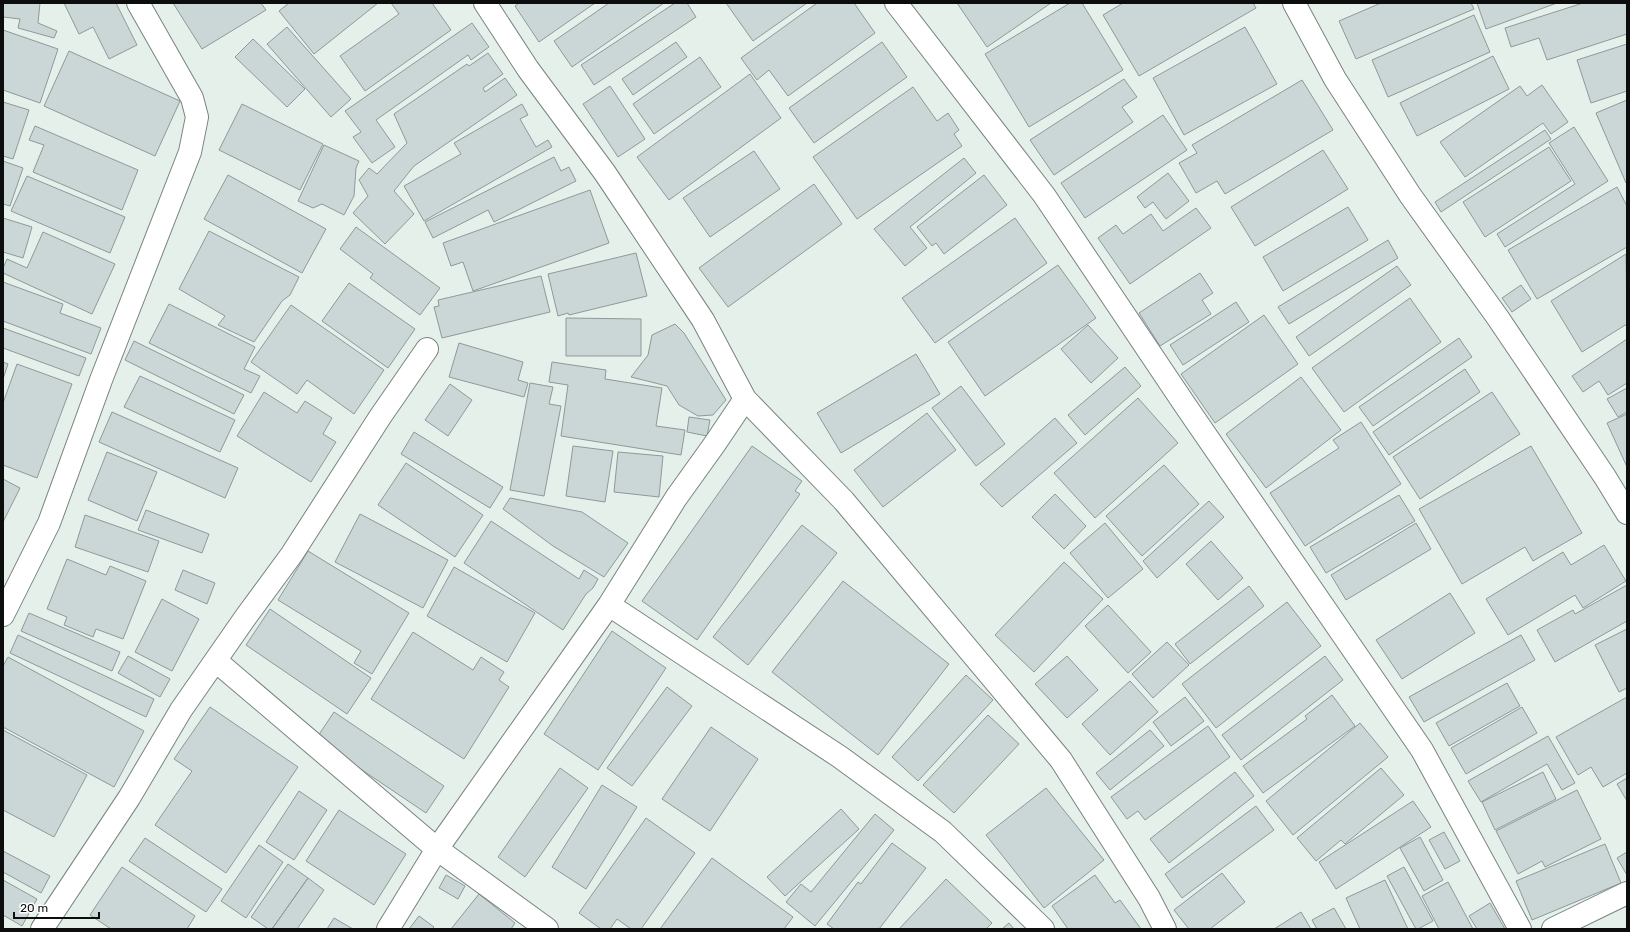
<svg xmlns="http://www.w3.org/2000/svg" width="1630" height="932" viewBox="0 0 1630 932" font-family="Rubik,sans-serif">
<rect width="100%" height="100%" fill="#e5f0eb"/>
<!-- building -->
<path fill="#cbd6d7" stroke="#8e9999" d="M3 3H40L38 23 57 31 54 38 18 28 20 19 3 17Z
M64 3H116L137 45 109 59 93 27 79 34Z
M173 3H261L266 10 202 49Z
M289 3H378L314 54 279 11Z
M391 3H432L451 30 365 91 340 56 399 14Z
M519 3H595L539 42 515 6Z
M609 3H664L572 67 554 41Z
M675 3H687L696 17 594 85 581 65Z
M726 3H807L753 41Z
M817 3H854L875 33 788 96 769 70 757 80 741 58Z
M957 3H1051L987 47Z
M1070 3H1082L1123 70 1029 127 985 54Z
M1123 3H1253L1256 8 1139 76 1103 15Z
M1381 3H1471L1474 9 1356 59 1339 21Z
M1477 3H1557L1486 29Z
M1583 3H1627V34L1547 60 1539 38 1511 47 1505 28Z
M1474 15 1490 52 1388 97 1372 60Z
M472 23 489 47 471 60 468 55 376 120 395 147 372 163 353 137 361 132 345 111Z
M287 27 351 99 331 117 267 44Z
M1245 27 1277 84 1184 135 1153 78Z
M3 30 58 49 40 103 3 90Z
M253 39 305 89 287 107 235 57Z
M676 42 687 57 633 95 622 79Z
M882 42 907 77 814 143 789 108Z
M1627 44V91L1591 103 1577 60Z
M69 51 180 101 155 156 44 106Z
M488 53 503 74 483 88 485 92 505 78 517 95 414 166 394 191 414 214 385 244 353 213 368 196 359 180 369 168 377 174 407 143 394 114 467 64 469 66Z
M1493 56 1509 89 1417 136 1400 103Z
M700 57 721 87 654 134 633 104Z
M750 74 781 118 669 200 637 157Z
M1124 79 1137 97 1122 107 1133 122 1054 175 1030 140Z
M1302 80 1333 130 1225 194 1217 181 1196 193 1179 163 1197 153 1192 145Z
M1542 85 1568 122 1551 134 1543 123 1465 177 1440 142 1520 86 1527 96Z
M610 86 645 139 618 157 583 104Z
M913 87 937 121 948 113 959 130 954 134 962 146 857 219 813 157Z
M1627 100V182L1626 183 1596 113Z
M3 102 29 110 13 159 3 156Z
M242 104 323 144 300 190 219 150Z
M522 104 528 115 520 119 536 147 548 140 552 147 424 221 404 186 461 154 454 143Z
M1163 115 1187 150 1085 218 1061 183Z
M35 126 138 170 122 210 33 172 44 145 29 140Z
M1574 127 1608 181 1505 247 1497 234 1575 184 1549 143Z
M1545 130 1551 139 1441 212 1435 202Z
M324 145 359 161 356 168 354 196 344 215 322 204 313 208 298 201Z
M1549 147 1571 181 1485 237 1463 202Z
M1323 150 1348 189 1255 246 1231 207Z
M754 151 780 189 710 237 683 198Z
M554 157 561 171 569 167 576 181 494 222 488 210 433 238 425 222Z
M964 158 976 173 910 227 927 248 905 266 874 229Z
M3 161 23 168 10 206 3 204Z
M1168 173 1189 201 1166 219 1153 202 1145 208 1137 197Z
M228 175 326 229 302 273 204 219Z
M984 175 1007 205 944 254 936 243 932 246 917 227Z
M27 176 125 217 110 253 11 211Z
M814 184 842 224 728 307 699 268Z
M1617 187 1627 206V247L1537 299 1508 250Z
M590 190 609 243 473 291 463 262 451 266 443 243Z
M1348 207 1368 240 1283 291 1263 257Z
M1196 208 1211 228 1130 284 1098 238 1116 225 1123 234 1151 214 1163 231Z
M3 218 32 227 23 258 3 252Z
M1015 218 1047 263 935 343 902 298Z
M356 227 440 288 420 315 370 278 373 274 340 249Z
M209 231 299 277 290 295 282 301 254 342 218 325 225 316 179 289Z
M43 232 115 264 92 314 3 273V268L7 259 27 268Z
M1388 240 1398 258 1289 324 1278 307Z
M636 253 647 296 569 315 568 313 558 316 548 274Z
M1626 254 1627 324 1582 352 1551 301Z
M1058 265 1096 318 985 396 948 342Z
M1397 266 1411 285 1309 356 1296 337Z
M1200 273 1213 293 1202 300 1211 314 1160 346 1139 313Z
M541 276 550 312 442 338 434 307 439 306 438 300Z
M3 282 63 304 60 313 101 328 91 354 3 321Z
M349 283 415 329 388 368 322 321Z
M1521 285 1531 299 1512 312 1502 298Z
M1410 298 1441 342 1344 412 1312 368Z
M1236 302 1249 322 1183 365 1170 345Z
M169 304 255 347 244 369 260 376 251 393 149 343Z
M291 305 384 370 354 414 307 380 297 394 251 362Z
M1264 315 1298 364 1215 423 1181 374Z
M566 318 641 319V356H566Z
M675 324 684 333 726 400 713 415 698 416 679 405 667 386 631 377 648 355 652 335Z
M1088 325 1118 358 1091 383 1061 349Z
M3 328 86 358 79 376 3 348Z
M1459 338 1472 357 1373 426 1359 407Z
M1627 339V383L1608 395 1599 381 1583 392 1572 376Z
M134 341 244 395 234 414 125 360Z
M459 343 523 362 518 380 528 383 524 397 449 377Z
M916 354 940 394 841 453 817 413Z
M3 362 8 364 3 379Z
M552 362 606 370 605 379 662 388 656 426 685 430 681 455 561 436 568 385 549 382Z
M17 364 72 384 37 478 3 465V403Z
M1125 367 1141 386 1085 435 1068 415Z
M1465 369 1480 392 1389 455 1373 432Z
M140 376 235 420 220 452 124 407Z
M1301 377 1341 430 1266 488 1226 434Z
M530 383 553 387 549 404 561 406 544 496 510 490Z
M450 384 472 400 448 436 425 420Z
M961 386 1005 444 976 466 932 408Z
M1627 388V412L1618 417 1607 399Z
M264 392 297 413 305 401 332 418 323 434 336 442 311 482 237 436Z
M1492 392 1520 434 1420 499 1393 457Z
M1138 398 1178 443 1095 518 1054 473Z
M112 412 238 468 225 498 99 442Z
M927 413 956 450 883 507 854 470Z
M1627 414V467L1607 423Z
M689 417 710 420 707 436 687 432Z
M1055 418 1077 443 1002 507 980 484Z
M1361 422 1401 484 1305 546 1270 493 1339 448 1333 440Z
M414 432 503 487 490 508 401 454Z
M573 446 613 451 605 502 566 496Z
M752 446 802 481 795 491 800 494 697 640 642 601Z
M1531 446 1582 533 1533 561 1525 547 1462 584 1419 509Z
M107 452 157 472 137 521 88 500Z
M618 452 663 456 659 497 614 492Z
M406 463 483 515 455 557 378 505Z
M1164 465 1199 504 1142 556 1106 516Z
M3 479 20 488 3 522Z
M1055 494 1086 526 1064 549 1032 517Z
M1399 495 1415 521 1326 573 1310 547Z
M510 498 582 512 628 543 604 577 553 546 503 509Z
M1209 501 1224 517 1157 578 1143 561Z
M146 510 209 534 202 553 138 530Z
M360 514 448 560 423 608 335 562Z
M85 515 159 541 148 572 75 547Z
M491 521 579 579 584 570 598 579 593 588 586 594 563 630 464 563Z
M1105 523 1143 569 1108 598 1070 553Z
M1416 523 1431 549 1346 600 1331 575Z
M802 525 837 553 748 665 713 637Z
M1211 541 1243 578 1218 600 1186 564Z
M1604 545 1626 581 1583 608 1575 595 1508 635 1486 599 1563 552 1571 565Z
M308 551 409 613 372 674 354 663 361 651 278 600Z
M67 559 106 575 110 566 146 581 123 639 96 629 93 637 64 625 67 617 47 609Z
M1064 562 1103 599 1034 672 995 635Z
M454 567 535 613 507 662 427 616Z
M183 570 215 583 207 604 175 590Z
M843 581 949 664 878 755 772 672Z
M1627 585V621L1555 662 1537 630 1573 610 1575 614Z
M1249 586 1264 606 1190 664 1175 644Z
M1450 593 1475 633 1402 679 1376 640Z
M162 599 199 619 172 671 135 652Z
M1287 602 1321 646 1216 728 1182 684Z
M1108 605 1151 652 1128 673 1085 626Z
M270 609 371 678 347 714 246 645Z
M29 613 120 652 112 671 21 631Z
M1627 629V688L1619 692 1595 645Z
M612 631 666 668 598 770 544 734Z
M413 632 473 670 481 657 504 672 499 680 509 687 464 759 371 699Z
M18 635 154 699 146 717 10 653Z
M1521 635 1535 660 1424 722 1409 697Z
M1167 642 1189 665 1153 698 1132 674Z
M128 656 170 679 160 697 118 673Z
M1067 656 1098 690 1067 718 1035 684Z
M1325 656 1343 680 1241 760 1222 735Z
M8 657 144 731 114 787 3 727V666Z
M966 675 993 700 918 781 892 757Z
M1130 681 1158 712 1110 755 1082 724Z
M1507 683 1520 706 1449 746 1436 723Z
M667 687 692 706 632 786 607 768Z
M1332 695 1355 726 1263 793 1243 766 1307 719 1305 716Z
M1185 697 1204 721 1171 746 1153 722Z
M1627 697V773L1603 787 1591 767 1578 775 1556 737Z
M210 707 298 767 226 873 155 825 192 771 174 759Z
M1522 707 1537 733 1466 774 1451 748Z
M334 712 444 786 426 813 316 739Z
M988 715 1019 744 954 813 923 785Z
M1360 723 1388 757 1293 835 1266 801Z
M1208 726 1230 757 1145 820 1138 811 1127 819 1111 797Z
M711 727 758 759 710 831 662 799Z
M3 730 87 775 54 837 3 810Z
M1150 730 1164 746 1110 790 1096 773Z
M1548 736 1575 783 1562 790 1547 764 1481 802 1468 781Z
M560 768 588 788 525 877 498 857Z
M1381 768 1404 795 1345 844 1341 840 1316 861 1297 838Z
M1235 772 1254 796 1169 863 1150 839Z
M1543 772 1556 799 1495 830 1482 802Z
M1627 778V801L1617 784Z
M602 785 637 807 586 889 552 867Z
M1046 788 1104 860 1044 908 986 835Z
M1577 790 1601 839 1545 867 1542 861 1518 874 1496 831Z
M299 791 327 810 294 860 266 842Z
M1413 801 1431 827 1336 889 1319 862Z
M1256 806 1274 830 1182 898 1165 874Z
M841 809 859 829 785 896 767 877Z
M339 810 406 854 374 905 306 861Z
M875 814 894 830 815 926 786 902 801 884 811 892Z
M646 818 695 853 641 929H631L617 919 610 929H601L579 913Z
M1444 832 1460 861 1445 869 1429 840Z
M1420 837 1443 880 1424 891 1400 848Z
M145 838 222 889 206 912 129 861Z
M892 843 926 868 879 929H834L827 924 858 882 861 884Z
M1605 844 1621 883 1532 920 1516 881Z
M259 845 283 862 246 918 221 901Z
M3 851 50 876 41 893 3 872Z
M1627 852V875L1617 858Z
M712 858 793 917 784 929H660Z
M288 864 308 878 272 929H268L251 917Z
M122 867 195 916 187 929H111L90 915Z
M1404 867 1433 921 1418 929H1416L1387 876Z
M1222 873 1245 902 1210 929H1189L1174 910Z
M446 875 465 886 458 899 439 888Z
M1095 875 1115 903 1120 900 1141 929H1068L1052 906Z
M308 878 324 890 297 929H272Z
M946 879 992 923 986 929H899Z
M3 880 37 899 22 926 3 915Z
M1385 880 1408 929H1360L1346 898Z
M1448 882 1473 929H1439L1422 896Z
M479 894 515 923 511 929H451Z
M1490 903 1505 929H1477L1469 916Z
M1334 908 1346 929H1317L1312 920Z
M1301 912 1311 929H1274Z
M419 916 434 927 432 929H409Z
M334 918 353 929H327Z
M1009 923 1014 929H1002Z"/>
<g fill="none" stroke-linecap="round" stroke-linejoin="round">
<defs>
<path id="street" d="M485 3 528 69 605 173 703 320 745 399 844 501 1061 760 1149 898 1165 929
M896 3 1044 195 1185 405 1422 750 1520 929
M1294 3 1335 79 1410 195 1498 318 1605 477 1627 513
M609 605 840 757 943 832 1043 929
M3 615 49 523 101 380 190 152 197 117 192 98 138 3
M216 661 437 849 547 929
M42 929 129 798 181 710 245 618 292 554 380 417 427 349
M388 929 437 849 609 605 676 498 714 445 745 399
M1553 929 1627 893"/>
</defs>
<!-- street casing -->
<use href="#street" stroke="#79837f" stroke-width="24"/>
<!-- street -->
<use href="#street" stroke="#fff" stroke-width="22"/>
</g>
<!-- border -->
<rect width="1630" height="932" fill="none" stroke="#0b0e0d" stroke-width="8"/>
<!-- scale -->
<path d="M14 912v6h85v-6" fill="none" stroke="#0b0e0d" stroke-width="2"/>
<text x="20" y="912" font-size="12" fill="#0b0e0d" stroke="#ffffff" stroke-width="3" paint-order="stroke">20 m</text>
</svg>
